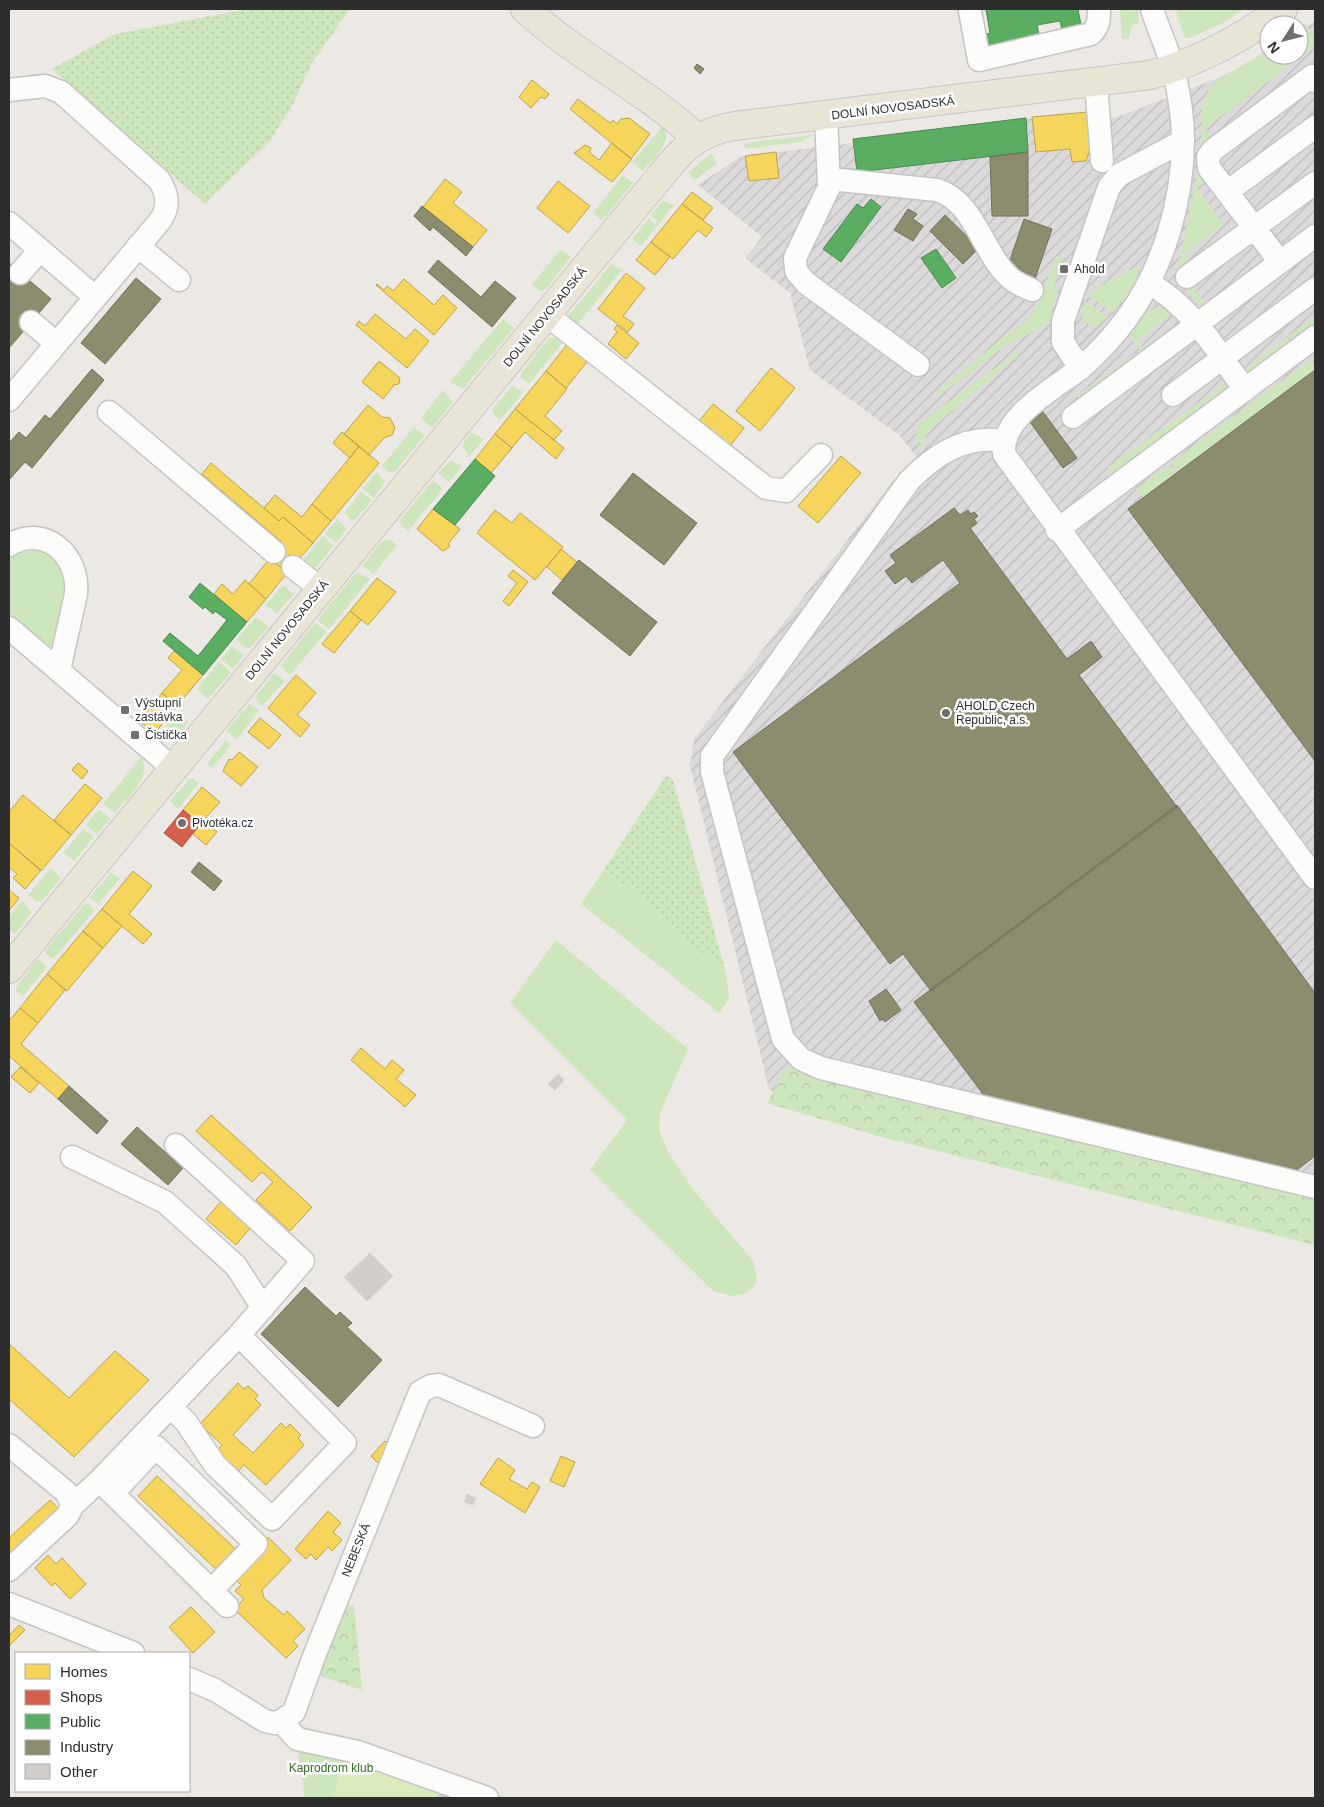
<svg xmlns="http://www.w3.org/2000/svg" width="1324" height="1807" viewBox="0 0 1324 1807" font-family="Arial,sans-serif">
<defs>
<pattern id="industrial-furrows" width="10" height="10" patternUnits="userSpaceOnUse" patternTransform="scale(1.25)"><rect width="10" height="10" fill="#dcd9db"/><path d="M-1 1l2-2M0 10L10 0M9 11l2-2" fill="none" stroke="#bdbbbc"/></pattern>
<pattern id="forest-crowns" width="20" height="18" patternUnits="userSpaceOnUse" patternTransform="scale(1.25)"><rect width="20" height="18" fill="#cee6be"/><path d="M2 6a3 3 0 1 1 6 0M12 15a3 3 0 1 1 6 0" fill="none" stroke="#b1c6a4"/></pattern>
<pattern id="garden-dots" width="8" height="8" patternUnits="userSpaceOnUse" patternTransform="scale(1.25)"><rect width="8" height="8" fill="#cee6be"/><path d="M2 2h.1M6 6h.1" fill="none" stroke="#b1c6a4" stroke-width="1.8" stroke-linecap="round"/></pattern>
</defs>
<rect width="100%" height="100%" fill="#ece8e4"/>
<!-- industrial -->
<path fill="url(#industrial-furrows)" d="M1315 21V1217L776 1095 769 1089 690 766 694 739 893 481 918 459 899 435 810 370 790 293 745 258 762 237 698 185 738 158 745 156 853 143V139L1088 112 1115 118 1236 71 1269 55H1299V32Z"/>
<!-- grass -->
<path fill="#cee6be" d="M1120 9H1138L1139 24 1132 25 1129 39H1122Z
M1175 9H1244L1225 22 1188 39 1185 38Z
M1305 24 1315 37V47L1205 128 1213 140 1201 148 1202 107 1209 89 1218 80 1269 49V55H1299V28Z
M662 127H665C671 145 653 159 643 171L632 162Z
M813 135 800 142 745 149 744 144 752 142Z
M711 153 717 163 695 180 688 173Z
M1199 165 1210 179 1197 188 1224 224 1185 253 1192 263 1182 271 1207 306 1201 310 1183 285 1179 264Z
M623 175 633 183 602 221 593 213Z
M663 201 674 205 641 246 632 239 649 218 655 224 658 222 651 215Z
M561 249 571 257 546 289 540 291 532 284Z
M1056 256 1064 258 1054 285 1059 288 1047 325 1008 344 937 397 934 393 1031 316 1045 286Z
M611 264 622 270 572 331 565 320Z
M1136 267H1139C1139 283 1122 302 1112 313L1089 296 1100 286Z
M1085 301 1108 317 1097 326 1085 323 1081 313Z
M1161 306 1182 320 1181 325 1172 314 1138 340 1145 352 1143 354 1129 335 1147 311Z
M1315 316V324L1250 372 1244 370Z
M503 319 514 328 463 389 450 382Z
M549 338H555L562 343 529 384 521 377V373Z
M1017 352H1020L1018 356 934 426 926 436 922 448 916 437 918 424Z
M1134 354 1137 358 1079 401 1077 396Z
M1311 359 1315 365V370L1179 471 1171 463Z
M1226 383 1228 387 1226 390 1113 474 1108 467Z
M513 385 523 392 500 420 493 414V408Z
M443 390 453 402 432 428 421 418Z
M414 427 425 435 399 467 395 472H389L382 466Z
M472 432 484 439 469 457 462 445Z
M451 460 462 466 449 482 438 473Z
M1168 465 1176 473 1143 498 1136 489Z
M377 472 385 481 374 498 363 489Z
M433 480 443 489 408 531 402 526 400 520Z
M361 492 372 500 356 519 352 521 344 513Z
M337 519 347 529 336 543 325 534Z
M323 536 334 546 312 572 298 566Z
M390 539 397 545 373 575 363 565 382 541Z
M22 546 51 552C55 559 63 568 65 576 67 588 58 641 49 648L43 647 9 616V554Z
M357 572 370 579 329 629 317 620Z
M283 585 294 594 277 614 266 605Z
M256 617 268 627 250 648H246L236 640Z
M315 623 327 631 290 675 280 666Z
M232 646 244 655 233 669 221 659Z
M219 662 231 672 208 699 197 689Z
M274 673 285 681 262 706 257 702 256 696Z
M249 704 259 710 237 739 226 731Z
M177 712 188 722C180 735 170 745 154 740Z
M226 740 231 745 212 768 207 764Z
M141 757C153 777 127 798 115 813L103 804Z
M189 779H193L199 783 178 809 170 801Z
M99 809 110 819 97 834 86 825Z
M83 829 94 837 74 861 63 853Z
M51 868 61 878 42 901 37 902 28 895Z
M605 868 726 973 729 999 719 1013 581 904Z
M111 872 120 878 99 904 89 898Z
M22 901 32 912 15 934 9 929V917Z
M86 902 95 910 53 959 44 952Z
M556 940 688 1049 660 1113 659 1131 669 1154 695 1192 753 1261 757 1278 754 1287 744 1294 731 1296 713 1291 590 1170 627 1120 510 1003Z
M38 959 47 967 23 996 16 991 17 986Z
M300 1725 506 1798H305L298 1751Z"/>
<!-- forest -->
<path fill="url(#forest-crowns)" d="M786 1067 1315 1198V1245L878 1136 767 1103Z
M354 1605 362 1690 308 1672 333 1607Z"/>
<!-- garden -->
<path fill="url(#garden-dots)" d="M249 9H350L311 64 293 104 270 141 205 204 52 69 115 34Z
M666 776 673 780 726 973 605 868Z"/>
<!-- pitch -->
<path fill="#d9eabb" d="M346 1759 439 1792 437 1798H332Z"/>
<!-- homes -->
<path fill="#f6d55c" stroke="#baa34e" d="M532 80 549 94 545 99 541 97 531 108 519 97Z
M578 99 610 123 613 120 617 124 621 119 629 118 650 134 631 159 570 109Z
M1088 112 1091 147 1086 161 1072 162 1070 149 1036 152 1032 117Z
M612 143 632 159 612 182 574 153 585 145 591 148 589 152 599 160Z
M776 152 779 178 749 181 745 156Z
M445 179 462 192 453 203 487 230 473 247 423 207Z
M558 181 590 206 568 233 537 208Z
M692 192 713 208 703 220 682 204Z
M682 204 713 228 706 237 698 230 673 259 651 242Z
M651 242 670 257 655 275 636 260Z
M626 273 645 288 623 316 634 324 628 332 598 309Z
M404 279 434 305 443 295 457 308 434 335 376 285 377 284 384 290 387 286 393 291Z
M375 314 406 339 415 329 429 341 407 368 356 325 359 321 365 326Z
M617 325 639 343 626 359 608 344 617 332 614 329Z
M570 341 591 357 566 388 546 371Z
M379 361 400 378 399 384 394 385 383 399 362 382Z
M771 368 795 388 760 431 736 411Z
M546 371 567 389 545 416 562 431 554 440 515 409Z
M713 404 744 428 727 450 695 426Z
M368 405 382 417 390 418 395 428 392 435 384 438 369 455 344 434Z
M515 409 564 448 556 459 525 432 512 448 495 434Z
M342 432 359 446 350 458 333 443Z
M495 434 512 448 491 473 475 459Z
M359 446 379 463 331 521 312 504Z
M841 456 861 473 818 523 798 506Z
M211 463 279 521 283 517 313 543 287 573 270 558 282 542 202 474Z
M275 495 302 517 312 504 331 521 313 543 283 517 279 521 264 508Z
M433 509 460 529 449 543V547L443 551 417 529Z
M495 510 512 523 520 513 563 547 535 580 477 533Z
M561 549 577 562 562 580 547 567Z
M270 558 287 573 266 599 249 584Z
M513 570 528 582 509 606 503 601 517 583 508 576Z
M377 578 396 592 368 625 350 611Z
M245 580 266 599 247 622 214 594 222 584 233 594Z
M350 611 361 620 334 653 322 644Z
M174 651 203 675 177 706 162 693 182 670 168 658Z
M296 675 316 693 297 715 310 725 300 737 268 708Z
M162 693 177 706 155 733 139 721Z
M260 718 281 735 269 749 248 732Z
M239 752 258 767 241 786 223 771 229 759 232 760Z
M78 763 88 771 82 779 72 770Z
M85 784 102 798 71 835 54 820Z
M202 787 220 802 200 824 183 810Z
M23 795 71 835 41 871 9 843V812Z
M203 821 217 832 206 845 193 834Z
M9 843 41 870 25 889 13 878 17 874 9 867Z
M133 871 152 886 129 914 152 934 143 944 102 909Z
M9 890 19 898 9 911Z
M102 909 122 926 103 948 83 931Z
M83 931 103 948 67 991 47 974Z
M47 974 65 990 38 1023 20 1008Z
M20 1008 38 1023 21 1044 69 1086 58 1099 9 1056V1021Z
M361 1048 385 1069 392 1060 404 1070 396 1079 416 1095 405 1107 351 1060Z
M20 1067 39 1083 30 1093 11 1077Z
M211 1115 312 1207 290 1231 256 1200 273 1182 262 1172 252 1182 196 1131Z
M222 1200 252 1226 236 1245 206 1219Z
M9 1344 69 1398 115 1351 149 1380 74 1457 9 1399Z
M238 1383 244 1389 248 1386 258 1395 255 1399 261 1405 233 1435 253 1453 281 1423 286 1428 290 1424 301 1435 298 1438 304 1445 266 1485 244 1465 235 1475 212 1455 222 1445 200 1424Z
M385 1441 392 1447 383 1468 371 1456Z
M561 1456 575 1462 564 1487 550 1481Z
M498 1458 515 1470 509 1479 527 1489 532 1482 540 1487 525 1513 480 1484Z
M157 1476 239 1552 220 1573 138 1496Z
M50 1500 59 1509 9 1555V1538Z
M328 1511 341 1523 333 1532 342 1540 332 1551 328 1547 316 1560 311 1554 306 1559 295 1549Z
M268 1537 291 1560 262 1590 264 1598 284 1615 287 1611 305 1629 293 1641 298 1646 286 1658 234 1609 244 1599 235 1591 241 1585 231 1574Z
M48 1555 56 1564 62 1558 86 1584 70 1599 55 1583 52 1586 35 1568Z
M191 1607 215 1632 193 1653 169 1627Z
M19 1625 25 1630 9 1646V1636Z"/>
<!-- shops -->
<path fill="#d6604d" stroke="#a45144" d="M183 810 200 824 182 847 164 833Z"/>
<!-- public -->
<path fill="#5aae61" stroke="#4d8852" d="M986 9H1078L1081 25 1062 29 1060 21 1037 25 1040 40 986 51 983 35 990 33Z
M1026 118 1028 152 857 172 853 139Z
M871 199 881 207 841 262 823 249 857 204 863 208Z
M936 249 956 278 942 288 921 258Z
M475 459 495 476 455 525 433 509Z
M200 583 247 622 203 675 163 641 170 633 198 656 227 620 215 611 213 614 205 607 203 609 189 597Z"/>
<!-- industry -->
<path fill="#8c8c6e" stroke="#70705b" d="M697 64 704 69 700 74 694 68Z
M1028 152V216H992L990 157Z
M422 206 473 247 466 256 433 227 430 231 414 216Z
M908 209 917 214 913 219 923 226 913 241 894 230Z
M945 215 979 248 963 264 930 231Z
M1024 219 1052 229 1035 279 1007 269Z
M438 260 481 297 495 281 516 298 492 327 428 272Z
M9 263 51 299 9 348Z
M136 278 161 299 105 364 81 343Z
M92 369 104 380 32 468 25 462 9 480V443L19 432 26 438 45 415 50 419Z
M1315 370V761L1128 509Z
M1043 412 1077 458 1063 468 1030 422Z
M633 473 697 523 664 565 600 515Z
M954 508 960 515 968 510 971 514 974 512 978 516 974 519 977 523 970 528 1067 659 1091 641 1102 657 1079 675 1177 807 931 991 903 954 890 964 733 752 960 583 943 560 912 583 906 576 895 584 885 571 896 563 890 555Z
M579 560 657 622 630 656 552 593Z
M1177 805 1315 993V1156L1293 1173 992 1106 914 1002Z
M199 862 222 881 214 891 191 872Z
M886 989 901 1010 885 1022 882 1019 880 1021 869 1001Z
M69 1086 108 1121 97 1134 58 1099Z
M137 1127 183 1168 168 1185 121 1144Z
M305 1287 336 1316 340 1312 352 1323 347 1327 382 1360 338 1407 261 1334Z"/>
<!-- building -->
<path fill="#d1cecb" stroke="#d7d4d0" d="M558 1074 564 1080 555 1090 548 1084Z
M370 1253 393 1276 367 1301 344 1277Z
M467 1494 476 1498 473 1505 464 1502Z
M442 1788 470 1798H438Z"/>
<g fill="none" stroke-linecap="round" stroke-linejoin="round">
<defs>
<path id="minor" d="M1152 9C1158 29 1168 49 1173 69 1179 92 1183 117 1183 140 1183 201 1163 269 1127 318 1114 336 1098 353 1081 368 1055 388 1000 417 1004 454L1315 878
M970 11 979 60 1091 34C1099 26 1099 20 1099 9
M1096 83 1102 161
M9 90 45 86 61 92 159 180C169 195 169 209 159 222L9 400
M826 116 829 187 795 258 796 271 806 283 918 365
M830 179 937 190C975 202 982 252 1009 277 1016 284 1024 286 1032 290
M1227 192 1315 127
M9 223 95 297
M138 246 179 280
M1280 262 1209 168 1208 157 1213 150 1312 76 1315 81
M20 273 40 250
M1187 277 1315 183
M1149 283C1193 308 1216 350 1245 390
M547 315 766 488 786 491 821 455
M31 322 56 343
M1080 368 1063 342V321L1109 187 1119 175 1183 141
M1173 395 1315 289
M109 412 274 552
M1073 417 1315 236
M1004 441C965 434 934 455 909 481L712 756V772L783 1039 801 1059 821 1068 1315 1187
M1057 530 1315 337
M9 545C45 523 80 556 76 594L59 670
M293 567 321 589
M9 628 174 769
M72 1157 165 1202 236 1266 263 1308
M171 1407 186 1422 215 1465 272 1519 345 1443 239 1335
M9 1445 66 1492 73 1505 67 1516 9 1570
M102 1483 227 1606
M113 1493 156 1447 256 1544 211 1591
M73 1505 100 1480 239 1335 303 1261 176 1145
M9 1604 133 1653
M189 1679 215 1690 265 1721 275 1723 281 1721 294 1712 313 1659 420 1392 431 1386 439 1385 533 1426
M281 1721 297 1739 358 1752 487 1798"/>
<path id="major" d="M525 9C578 57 644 89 697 138
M9 969 644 196C674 162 687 133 735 126L1150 75C1199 62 1241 38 1283 9"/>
</defs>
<!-- minor casing -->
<use href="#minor" stroke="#c5c4c5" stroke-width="25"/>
<!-- major casing -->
<use href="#major" stroke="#c6c5c4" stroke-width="30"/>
<!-- minor -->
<use href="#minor" stroke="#fcfcfb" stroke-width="22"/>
<!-- major -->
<use href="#major" stroke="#e8e4d6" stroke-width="28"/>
</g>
<!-- markers -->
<g fill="#706f6e" stroke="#fff" stroke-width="2">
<rect x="1059" y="264" width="10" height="10" rx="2.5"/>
<rect x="120" y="705" width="10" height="10" rx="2.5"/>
<circle cx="946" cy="713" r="5"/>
<rect x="130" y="730" width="10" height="10" rx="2.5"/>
<circle cx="182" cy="823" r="5"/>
</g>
<g text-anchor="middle" stroke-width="5" stroke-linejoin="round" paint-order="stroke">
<!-- street labels -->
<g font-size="12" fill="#2e2e2e" stroke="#fff">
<text transform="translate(893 108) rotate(-7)" y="4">DOLNÍ NOVOSADSKÁ</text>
<text transform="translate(545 317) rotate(-51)" y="4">DOLNÍ NOVOSADSKÁ</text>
<text transform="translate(287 630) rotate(-51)" y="4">DOLNÍ NOVOSADSKÁ</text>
<text transform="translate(356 1550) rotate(-68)" y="4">NEBESKÁ</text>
</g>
<!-- poi labels -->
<g font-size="12" fill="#2e2e2e" stroke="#fff" text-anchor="start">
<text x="1074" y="273">Ahold</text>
<text x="135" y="707">Výstupní<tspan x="135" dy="14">zastávka</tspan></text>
<text x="956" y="710">AHOLD Czech<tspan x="956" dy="14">Republic, a.s.</tspan></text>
<text x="145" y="739">Čistička</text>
<text x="192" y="827">Pivotéka.cz</text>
</g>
<!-- park labels -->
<g font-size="12" fill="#2c6e1b" stroke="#fff">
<text x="331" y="1772">Kaprodrom klub</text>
</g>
</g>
<!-- border -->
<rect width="1324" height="1807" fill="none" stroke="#2e2e2e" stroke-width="20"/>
<!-- legend -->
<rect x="15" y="1652" width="175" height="140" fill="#ffffff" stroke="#ababab"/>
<rect x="25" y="1664" width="25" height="15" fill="#f6d55c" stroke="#ababab"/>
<text x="60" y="1677" font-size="15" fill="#2e2e2e">Homes</text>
<rect x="25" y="1690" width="25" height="15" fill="#d6604d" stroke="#ababab"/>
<text x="60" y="1702" font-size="15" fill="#2e2e2e">Shops</text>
<rect x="25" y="1714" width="25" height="15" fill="#5aae61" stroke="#ababab"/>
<text x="60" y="1727" font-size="15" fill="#2e2e2e">Public</text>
<rect x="25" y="1740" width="25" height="15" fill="#8c8c6e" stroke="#ababab"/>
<text x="60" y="1752" font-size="15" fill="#2e2e2e">Industry</text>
<rect x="25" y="1764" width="25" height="15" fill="#d1cecb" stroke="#ababab"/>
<text x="60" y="1777" font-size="15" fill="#2e2e2e">Other</text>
<!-- north arrow -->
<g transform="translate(1284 40) rotate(234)"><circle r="24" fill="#ffffff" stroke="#ababab"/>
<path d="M0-4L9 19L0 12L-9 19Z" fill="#706f6e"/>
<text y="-8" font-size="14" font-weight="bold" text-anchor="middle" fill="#2e2e2e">N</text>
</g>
</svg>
